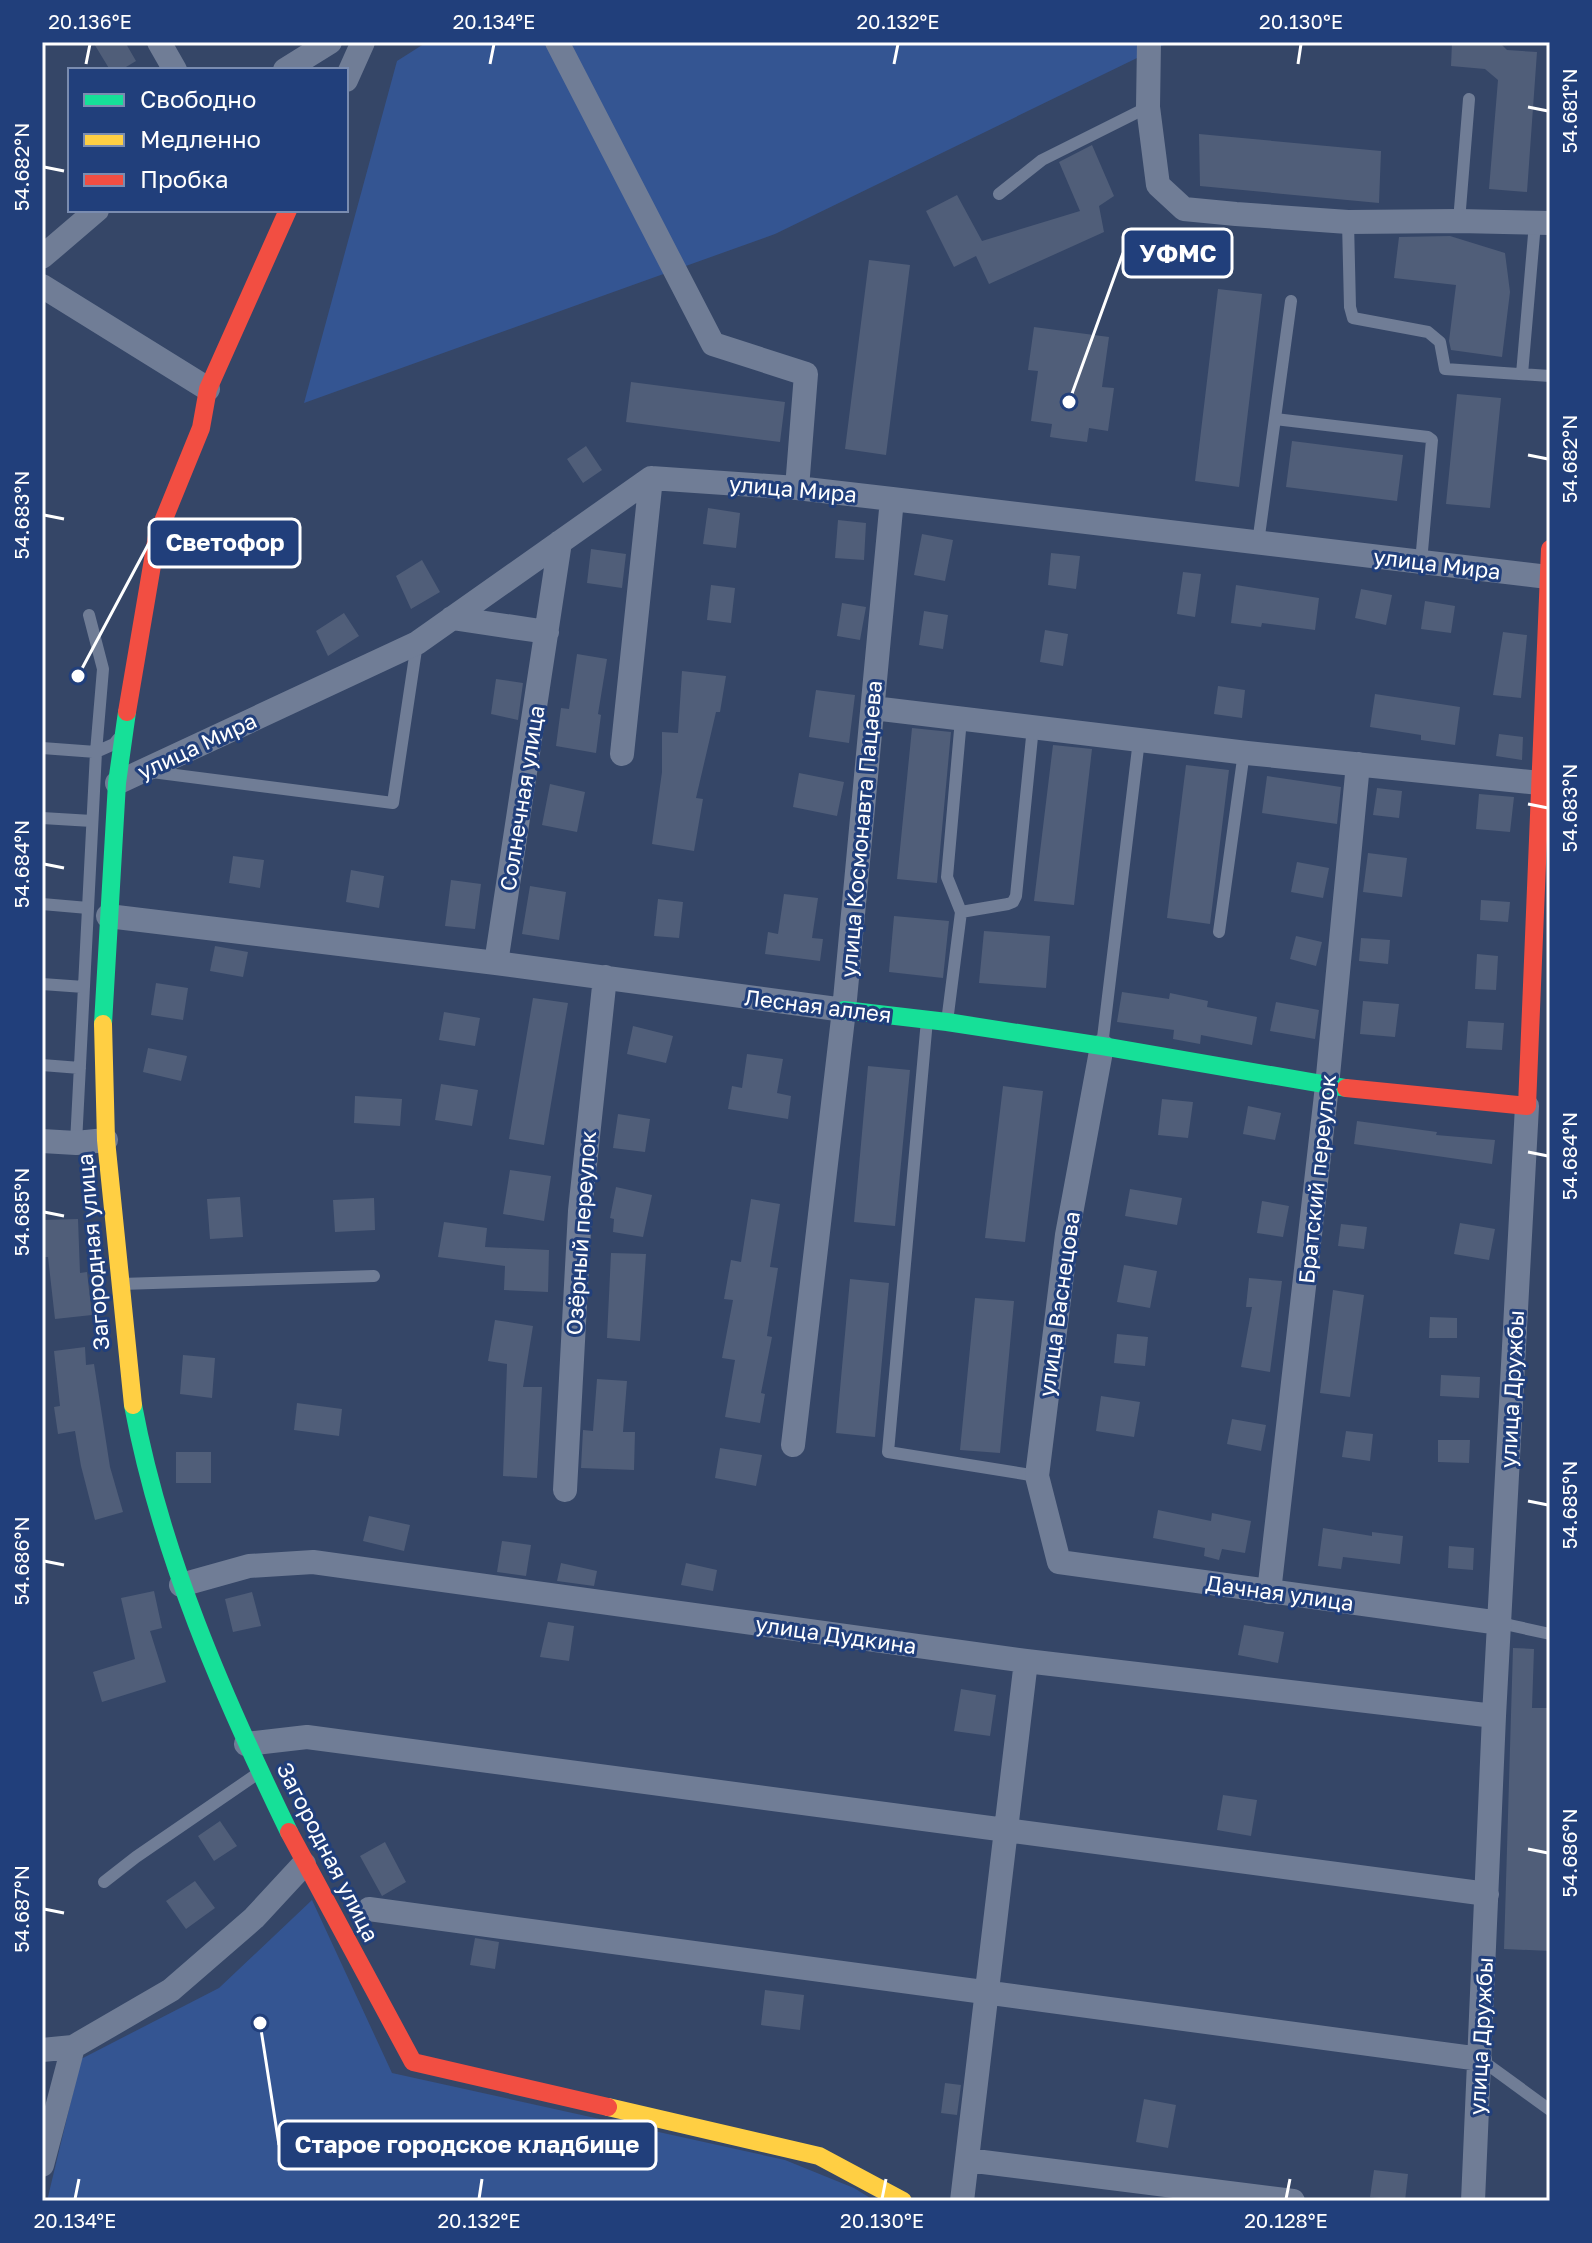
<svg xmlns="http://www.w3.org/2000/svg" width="1592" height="2243" viewBox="0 0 1592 2243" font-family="'Golos Text',sans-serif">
<rect width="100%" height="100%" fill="#354667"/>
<!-- green -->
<path fill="#345592" d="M427 42H1170L775 234 304 403 397 61Z
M312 1900 392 2073 785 2160 854 2188 875 2201H47L81 2059 219 1988Z"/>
<!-- building -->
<path fill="#505e79" d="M93 42H125L136 61 121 70H110Z
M1452 42H1499L1507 50 1537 52 1527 192 1489 189 1498 80 1485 69 1451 66Z
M1199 134 1381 151 1379 203 1200 186Z
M1092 145 1114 196 1099 206 1104 232 989 284 976 256 954 267 926 211 957 195 982 241 1080 211 1059 162Z
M1450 236 1505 253 1510 292 1502 357 1451 350 1449 341 1456 285 1394 278 1399 237Z
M869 260 910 265 886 455 845 449Z
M1218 289 1262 294 1239 487 1195 481Z
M1034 327 1109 337 1102 387 1114 388 1108 431 1089 428 1087 442 1063 439 1050 437 1052 424 1031 421 1038 371 1028 370Z
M631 382 785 402 780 442 626 422Z
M1457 394 1501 398 1490 508 1446 504Z
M1292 441 1403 455 1397 501 1286 487Z
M586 446 602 470 583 483 567 459Z
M708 508 740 513 736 548 703 544Z
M838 520 866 523 864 560 835 558Z
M922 534 953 540 945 581 914 575Z
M591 549 626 554 622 588 587 583Z
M1051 553 1080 556 1076 589 1048 585Z
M422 560 440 592 411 609 396 576Z
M1183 572 1201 574 1195 617 1177 614Z
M711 585 735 588 731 623 707 620Z
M1236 585 1319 598 1315 630 1262 623 1261 627 1231 623Z
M1361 589 1392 595 1386 625 1355 618Z
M1425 601 1455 606 1451 633 1421 629Z
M842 603 866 607 860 640 837 636Z
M924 611 948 615 943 649 919 645Z
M344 613 359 636 328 656 316 631Z
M1045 630 1068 634 1063 666 1040 662Z
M1503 632 1527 635 1521 698 1493 695Z
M577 654 607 659 598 714 601 715 596 753 556 746 561 708 569 709Z
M682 671 726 676 720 712H716L696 798 703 799 694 851 652 844 662 772V732L678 733Z
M496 679 523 683 518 720 491 714Z
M1218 686 1245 690 1242 718 1214 714Z
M816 690 855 695 849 743 809 737Z
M1375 694 1460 707 1455 745 1421 740V735L1370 727Z
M912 728 951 732 937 883 897 879Z
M1499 734 1523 737 1522 760 1496 756Z
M1053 745 1092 749 1074 905 1034 901Z
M1186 765 1229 770 1210 924 1167 918Z
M799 773 844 782 837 816 793 807Z
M1267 776 1341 787 1337 824 1262 813Z
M550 784 585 792 577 832 542 825Z
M1377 788 1402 791 1399 818 1373 815Z
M1479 794 1514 797 1510 832 1476 829Z
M1368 853 1407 858 1402 897 1363 892Z
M233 856 264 860 260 888 229 883Z
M1297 862 1329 868 1323 898 1291 892Z
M351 870 384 876 379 908 346 902Z
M451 880 481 884 475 929 445 926Z
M530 886 566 892 559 940 522 934Z
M784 894 818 898 812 938 823 939 820 961 765 954 768 932 778 934Z
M658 899 683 902 679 938 654 936Z
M1481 900 1510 902 1508 922 1480 920Z
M894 916 949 921 943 978 889 972Z
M984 931 1050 936 1046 988 979 983Z
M1296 936 1322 942 1316 966 1290 959Z
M1361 938 1390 940 1388 964 1359 961Z
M215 946 248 952 243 977 210 971Z
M1477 954 1498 956 1496 990 1475 989Z
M156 983 188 988 183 1020 151 1015Z
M1122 992 1169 999 1170 993 1208 1001 1207 1007 1257 1017 1252 1045 1201 1035 1200 1044 1173 1039 1174 1030 1117 1022Z
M533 998 568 1003 544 1145 509 1139Z
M1363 1001 1399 1004 1395 1037 1360 1034Z
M1276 1002 1319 1010 1315 1039 1270 1031Z
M444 1012 480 1018 475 1046 439 1040Z
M1468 1021 1504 1023 1502 1050 1466 1048Z
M633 1026 673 1036 666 1063 627 1054Z
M148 1048 187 1056 181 1081 143 1072Z
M747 1054 783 1059 777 1093 791 1096 788 1119 728 1109 732 1086 742 1088Z
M868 1066 910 1070 895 1226 854 1222Z
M441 1084 478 1090 472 1126 435 1120Z
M1003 1086 1043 1091 1025 1242 985 1238Z
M355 1096 402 1099 400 1126 354 1123Z
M1162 1099 1193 1102 1188 1138 1158 1135Z
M1248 1106 1281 1113 1275 1140 1243 1134Z
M618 1114 650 1119 645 1152 613 1148Z
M1357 1121 1437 1132 1436 1135 1495 1140 1492 1164 1354 1144Z
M510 1170 551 1176 544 1221 503 1214Z
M616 1187 652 1195 643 1237 613 1232 614 1219 610 1218Z
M1130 1189 1182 1198 1177 1225 1125 1216Z
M240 1197 243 1237 210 1239 207 1199Z
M374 1198 375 1230 335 1232 333 1200Z
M751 1199 780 1204 770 1267 778 1268 767 1336 772 1337 761 1393 765 1394 760 1423 725 1417 735 1360 722 1358 733 1300 724 1299 731 1260 741 1262Z
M1262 1201 1289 1206 1283 1237 1257 1233Z
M78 1219 80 1273 87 1272 92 1315 55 1319 48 1257H42V1220Z
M444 1222 487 1228 485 1247 549 1250 548 1292 504 1290 505 1266 438 1257Z
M1460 1223 1495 1229 1489 1260 1454 1254Z
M1341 1224 1367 1227 1364 1249 1338 1246Z
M611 1253 646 1254 640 1341 607 1338Z
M1124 1265 1157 1271 1150 1308 1117 1302Z
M1249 1278 1282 1281 1270 1372 1241 1367 1252 1307H1246Z
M850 1279 889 1283 875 1437 836 1433Z
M1333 1290 1364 1295 1350 1397 1320 1393Z
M975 1298 1014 1301 1000 1453 960 1450Z
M1430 1317 1457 1318V1338H1429Z
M495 1320 533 1326 523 1387H542L537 1478 503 1476 507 1364 488 1361Z
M1117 1334 1148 1337 1145 1366 1114 1363Z
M85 1347 86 1365 94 1364 110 1467 123 1512 95 1520 81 1466 75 1431 58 1434 54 1407 60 1406 54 1351Z
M183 1355 215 1358 212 1398 180 1394Z
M1441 1375 1480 1377 1479 1398 1440 1396Z
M597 1379 627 1381 623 1432H635L634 1470 581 1468 583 1430 593 1431Z
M1101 1396 1140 1402 1134 1437 1096 1431Z
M297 1403 342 1409 339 1436 294 1430Z
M1232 1419 1266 1425 1261 1451 1227 1444Z
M1346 1431 1373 1434 1370 1461 1342 1457Z
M1438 1440H1470L1469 1463 1438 1462Z
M720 1448 762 1455 756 1486 715 1478Z
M176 1452H211V1483H176Z
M1158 1510 1211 1521 1212 1513 1251 1521 1245 1553 1222 1549 1219 1560 1204 1556 1205 1548 1153 1538Z
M369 1516 410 1525 404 1551 363 1541Z
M1323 1528 1372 1536V1532L1403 1536 1400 1564 1343 1557 1341 1569 1318 1566Z
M502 1541 531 1545 526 1576 497 1572Z
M1449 1546 1474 1548 1473 1570 1448 1568Z
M561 1563 597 1571 594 1586 557 1581Z
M686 1563 717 1570 713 1591 681 1585Z
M154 1591 162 1628 150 1631 166 1682 102 1702 93 1672 135 1659 121 1598Z
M252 1592 261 1626 233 1632 225 1599Z
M548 1622 574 1626 569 1661 540 1657Z
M1244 1625 1284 1632 1278 1663 1238 1655Z
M1513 1648 1534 1649 1532 1708H1550V1951L1504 1949Z
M961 1689 996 1695 990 1736 954 1731Z
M1223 1795 1257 1800 1251 1836 1217 1830Z
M220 1821 237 1846 214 1861 198 1836Z
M385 1842 406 1882 382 1896 360 1856Z
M195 1881 215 1908 186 1929 166 1901Z
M475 1938 499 1942 495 1969 470 1965Z
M765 1990 804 1995 800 2030 761 2025Z
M945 2083 961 2085 957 2115 941 2113Z
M1144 2099 1176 2105 1168 2148 1136 2142Z
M1374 2170 1408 2174 1405 2201 1370 2197Z"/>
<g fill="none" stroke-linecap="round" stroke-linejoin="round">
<!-- lane -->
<path stroke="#707d96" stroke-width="12" d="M999 194 1042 160 1148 107
M1459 221 1469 99
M1348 222 1350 307 1353 318 1428 332 1440 342 1445 369 1550 376
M1522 374 1535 223
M1275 419 1428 437 1432 440 1421 562
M1258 543 1291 301
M89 615 103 669 96 752 114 744 118 739
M42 748 96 752 76 1143
M152 772 393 803 417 643
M42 818 92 821
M42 904 88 908
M961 912 947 877 961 719
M1219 932 1244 752
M42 984 84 987
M927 1020 888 1452 1037 1476
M947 1022 961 912 1008 904 1013 902 1016 896 1033 727
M1102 1046 1139 740
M42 1065 80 1068
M121 1284 374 1276
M1500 1623 1550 1634
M104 1882 136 1857 257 1774
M1480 2059 1550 2110"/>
<!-- street -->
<path stroke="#707d96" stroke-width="24" d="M159 42 175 70
M557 42 713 344 806 374 797 488
M1149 42 1148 107 1158 185 1184 209 1236 214 1348 222 1459 221 1550 223
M285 70 330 42
M346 80 363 42
M42 257 97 210
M42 286 208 389
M452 618 547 632
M873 708 1247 753 1540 783
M622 754 651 478
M117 783 417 643 651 478 797 488 892 499 1548 577
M108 916 496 963 844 1010
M496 963 560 542
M1102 1046 1067 1235 1037 1476 1059 1562 1500 1623
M42 1141 76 1143 106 1140
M793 1445 844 1010 892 499
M565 1490 580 1211 605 977
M181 1585 249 1566 313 1562 1026 1661 1494 1716
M1269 1592 1327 1086 1358 764
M246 1744 307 1737 1487 1894
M369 1909 1480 2059
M42 2050 73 2047 171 1990 254 1918 304 1864
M967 2160 1293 2201
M42 2165 73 2047
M962 2201 1026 1661
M1473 2201 1494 1716 1527 1106"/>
<!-- fast -->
<path stroke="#16e098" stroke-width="18" d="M844 1010 947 1022 1102 1046 1346 1088
M103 1024 117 783 127 712
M133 1405C161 1555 223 1696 289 1832"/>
<!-- slow -->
<path stroke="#ffcf43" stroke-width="18" d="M103 1024 106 1140 133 1405
M608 2107 819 2156 903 2201"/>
<!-- jam -->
<path stroke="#f24e42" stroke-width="18" d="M127 712 157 536 201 428 208 389 288 210
M1346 1088 1527 1106 1550 549
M289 1832 413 2062 608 2107"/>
</g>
<!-- ticks -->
<path fill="none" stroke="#fff" stroke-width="3" d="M86 64 90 44M490 64 494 44M894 64 898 44M1298 64 1301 44M1528 107 1548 111M44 167 64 171M1528 455 1548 459M44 515 64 519M1528 804 1548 808M44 864 64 868M1528 1152 1548 1156M44 1212 64 1216M1528 1501 1548 1505M44 1561 64 1565M1528 1849 1548 1853M44 1909 64 1913M75 2199 79 2179M479 2199 482 2179M882 2199 886 2179M1286 2199 1290 2179"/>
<g text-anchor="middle" stroke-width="6" stroke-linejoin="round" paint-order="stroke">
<!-- street labels -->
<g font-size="22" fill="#fff" stroke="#213f7b">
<text transform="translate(793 489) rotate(5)" y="8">улица Мира</text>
<text transform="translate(1437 564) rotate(7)" y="8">улица Мира</text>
<text transform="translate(197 746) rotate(-25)" y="8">улица Мира</text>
<text transform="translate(522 798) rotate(-81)" y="8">Солнечная улица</text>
<text transform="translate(861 829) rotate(-85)" y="8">улица Космонавта Пацаева</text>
<text transform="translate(818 1006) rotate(7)" y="8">Лесная аллея</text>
<text transform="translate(1317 1179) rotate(-84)" y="8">Братский переулок</text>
<text transform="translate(581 1233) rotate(-86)" y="8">Озёрный переулок</text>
<text transform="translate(93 1252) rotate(-95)" y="8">Загородная улица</text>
<text transform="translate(1059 1304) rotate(-82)" y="8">улица Васнецова</text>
<text transform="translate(1512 1389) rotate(-87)" y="8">улица Дружбы</text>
<text transform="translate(1280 1593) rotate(8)" y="8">Дачная улица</text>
<text transform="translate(836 1635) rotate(8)" y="8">улица Дудкина</text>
<text transform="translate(328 1852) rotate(63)" y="8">Загородная улица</text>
<text transform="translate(1481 2036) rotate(-87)" y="8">улица Дружбы</text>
</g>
</g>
<!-- callouts -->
<path fill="none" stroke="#fff" stroke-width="3" d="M1069 402L1123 253M78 676L149 543M260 2023L279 2145"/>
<g fill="#fff" stroke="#213f7b" stroke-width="3">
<circle cx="1069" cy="402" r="8"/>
<circle cx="78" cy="676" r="8"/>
<circle cx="260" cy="2023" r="8"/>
</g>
<g fill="#213f7b" stroke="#fff" stroke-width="3">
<rect x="1123" y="229" width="109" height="48" rx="8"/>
<rect x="149" y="519" width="151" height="48" rx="8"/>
<rect x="279" y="2121" width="377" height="48" rx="8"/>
</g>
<g font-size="24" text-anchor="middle" font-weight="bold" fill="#fff">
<text x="1178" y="262">УФМС</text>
<text x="225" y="551">Светофор</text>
<text x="467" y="2153">Старое городское кладбище</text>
</g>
<!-- border -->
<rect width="1592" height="2243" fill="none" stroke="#213f7b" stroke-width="88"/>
<!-- legend -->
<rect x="68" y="68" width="280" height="144" fill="#213f7b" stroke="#7a8cb0" stroke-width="2"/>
<rect x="84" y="94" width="40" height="12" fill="#16e098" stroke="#7a8cb0" stroke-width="2"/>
<text x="140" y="108" font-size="24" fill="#ffffff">Свободно</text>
<rect x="84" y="134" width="40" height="12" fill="#ffcf43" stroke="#7a8cb0" stroke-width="2"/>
<text x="140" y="148" font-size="24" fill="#ffffff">Медленно</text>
<rect x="84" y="174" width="40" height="12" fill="#f24e42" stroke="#7a8cb0" stroke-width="2"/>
<text x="140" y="188" font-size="24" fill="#ffffff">Пробка</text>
<rect x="44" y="44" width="1504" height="2155" fill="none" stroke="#fff" stroke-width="3"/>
<g font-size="20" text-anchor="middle" fill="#fff">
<text x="90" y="29">20.136°E</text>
<text x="494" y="29">20.134°E</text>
<text x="898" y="29">20.132°E</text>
<text x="1301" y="29">20.130°E</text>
<text transform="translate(1570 111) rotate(-90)" y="7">54.681°N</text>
<text transform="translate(22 167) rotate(-90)" y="7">54.682°N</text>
<text transform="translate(1570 459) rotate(-90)" y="7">54.682°N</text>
<text transform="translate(22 515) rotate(-90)" y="7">54.683°N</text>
<text transform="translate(1570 808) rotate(-90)" y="7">54.683°N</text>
<text transform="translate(22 864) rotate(-90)" y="7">54.684°N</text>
<text transform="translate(1570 1156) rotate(-90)" y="7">54.684°N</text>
<text transform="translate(22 1212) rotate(-90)" y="7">54.685°N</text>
<text transform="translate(1570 1505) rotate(-90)" y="7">54.685°N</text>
<text transform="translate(22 1561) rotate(-90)" y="7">54.686°N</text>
<text transform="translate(1570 1853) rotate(-90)" y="7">54.686°N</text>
<text transform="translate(22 1909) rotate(-90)" y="7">54.687°N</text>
<text x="75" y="2228">20.134°E</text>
<text x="479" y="2228">20.132°E</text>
<text x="882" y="2228">20.130°E</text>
<text x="1286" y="2228">20.128°E</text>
</g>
</svg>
